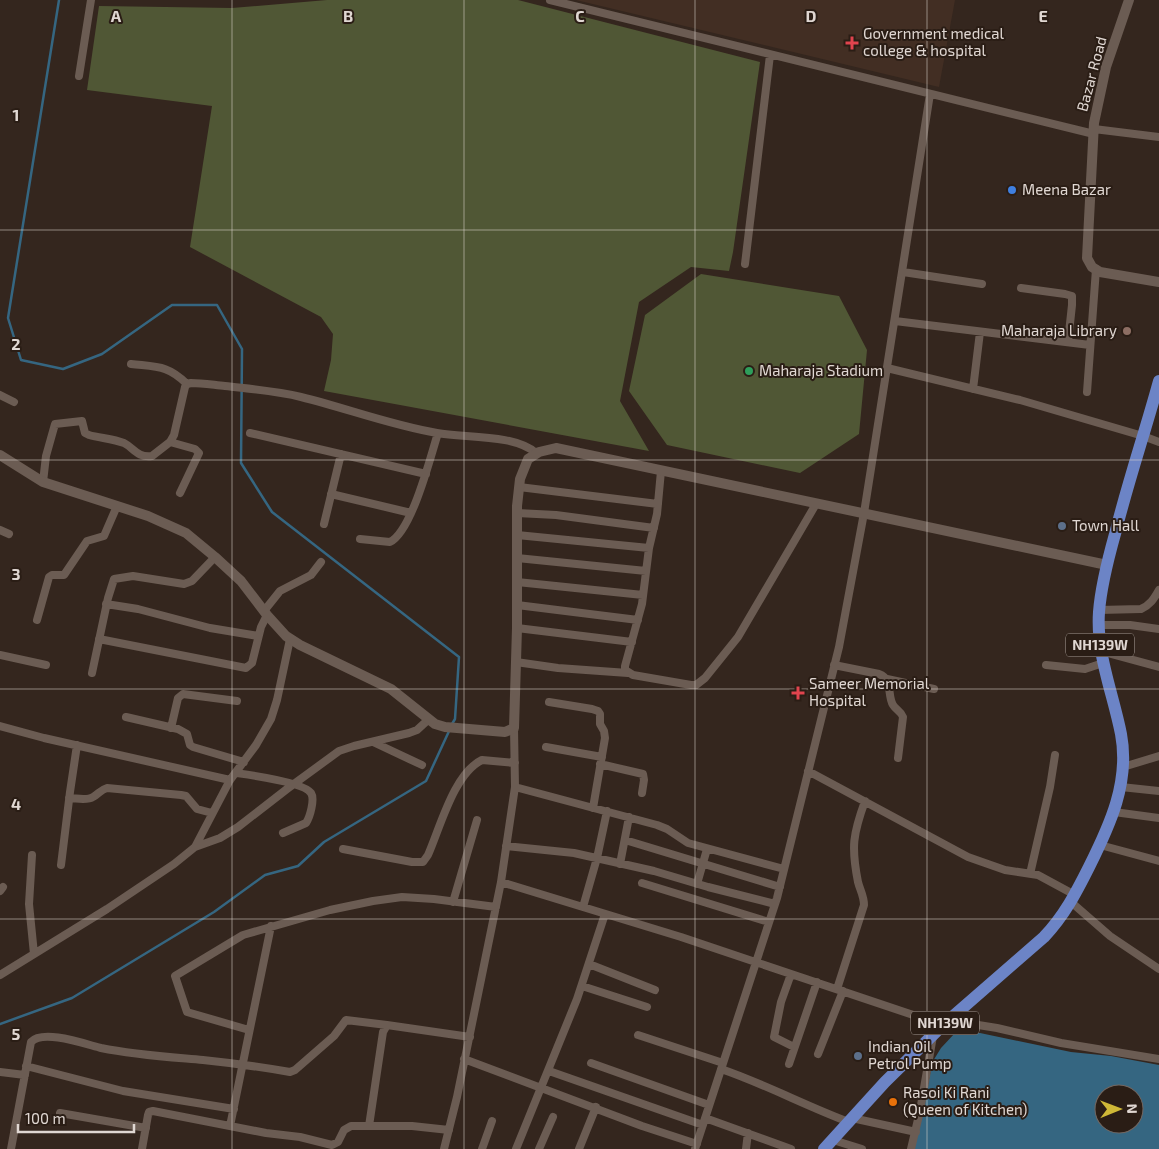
<svg xmlns="http://www.w3.org/2000/svg" width="1159" height="1149" viewBox="0 0 1159 1149" font-family="'Exo 2',sans-serif">
<rect width="100%" height="100%" fill="#34261e"/>
<!-- built -->
<path fill="#422e23" d="M576 0H955L939 87Z"/>
<!-- green -->
<path fill="#505735" d="M327 0H518L760 62 733 252 729 271 691 267 639 302 620 401 649 451 324 391 331 360 333 334 321 317 190 247 212 106 87 90 99 6 232 8Z
M701 274 839 296 867 350 859 434 800 473 667 445 629 391 645 315Z"/>
<!-- water -->
<path fill="#356681" fill-rule="evenodd" d="M955 1033H980L1071 1052 1111 1056 1159 1065V1149H914L933 1061 941 1048ZM1104 1094H1134V1124H1104Z"/>
<g fill="none" stroke-linecap="round" stroke-linejoin="round">
<!-- stream -->
<path stroke="#356681" stroke-width="2.5" d="M59 0 8 318 21 360 63 369 102 354 172 305H217L242 349 241 463 272 512 459 657 455 719 452 724
M0 1024 72 998 214 912 265 875 298 866 324 842 426 781 450 729"/>
<!-- minor -->
<path stroke="#6b5c53" stroke-width="8" d="M550 0 1094 134
M79 76 91 0
M1094 129 1159 137
M745 264 770 55
M903 272 982 284
M1021 288 1065 294 1072 296V305L1068 342
M895 321 1090 345
M131 364C157 367 168 365 187 384
M887 368 1020 400 1143 436 1159 442
M973 389 980 332
M1087 392 1096 269
M0 395 14 402
M250 433 426 474
M170 442 195 449 199 453 180 493
M661 471 657 514 649 548 642 604 625 666V670L633 675 691 685H696L705 678 738 637 816 504
M43 482 46 456 55 424 82 421 85 433 89 435C100 438 113 439 124 443 134 448 137 458 152 456L170 442 174 435 185 387 187 384 191 383C202 383 214 385 225 386 250 389 276 391 301 397 346 408 390 425 437 433 466 438 514 434 536 453
M519 487 658 504
M331 494 411 513
M517 513 556 515 654 528
M324 524 341 454
M0 530 9 534
M517 535 649 548
M360 539 390 542C412 531 430 458 438 433
M517 558 646 571
M517 582 643 595
M106 604 138 609 210 628 258 636
M517 605 638 620
M1099 610 1141 609C1150 605 1154 599 1159 590
M264 611 280 591 311 575 321 562
M37 620 49 577 52 575H64L87 541 104 536 117 506
M1099 625H1130L1159 629
M517 628 632 642
M99 639 246 668 252 663 261 627 267 615
M1100 651 1159 667
M0 655 46 665
M516 662 558 668 628 673
M834 665 879 674C893 679 887 695 893 705 896 710 901 711 903 717L898 758
M1046 665 1085 669 1103 663
M92 673 108 598 114 579 133 576 184 584 192 581 215 557
M887 679 934 689
M549 702 592 709 598 711 600 714V724L604 731 605 738 593 808
M126 717 178 729 187 734 190 745 193 747 244 762
M0 726 44 738 230 780
M171 728 178 698 183 694 237 701
M373 742 422 765
M546 747 602 757
M600 764 643 774 644 780 642 793
M1123 767 1159 756
M808 771 968 857 1005 870 1038 875 1075 895
M236 773C250 775 304 782 311 793 315 799 310 817 306 823L283 833
M515 787 657 825 667 829 688 843 784 869
M1121 787 1159 791
M69 798C76 798 87 801 93 797 99 794 100 790 107 788L181 795 186 796 197 809 212 813
M1114 812 1159 818
M625 840 780 887
M1100 845 1159 861
M506 846 574 853 654 871 708 887 775 904
M195 847 220 838 238 827 287 789 339 751 354 746 409 733 417 730 429 719
M343 849 412 862H423L428 855C440 828 454 773 482 760L515 763
M32 855 29 904 34 954
M620 864 629 817
M61 865 70 792 77 745
M1030 874 1050 787 1055 755
M501 882 681 937 943 1025
M642 883 769 922
M697 884 707 849
M0 891 3 887
M453 902 477 820
M1071 902 1110 936 1159 969
M583 907 597 858 607 811
M589 964 655 990
M791 974 781 1002 774 1037 794 1047
M0 975 107 909 174 864 195 847 230 780 256 745 271 719 277 700 290 639
M582 986 647 1007
M837 989 864 905C864 896 860 890 858 882 851 847 853 834 865 801
M947 1020 997 1028 1061 1043 1159 1059
M249 1030 187 1012 175 976 243 935 330 910 373 901 402 897 434 899 496 907
M638 1035 723 1063
M818 1054 843 991
M464 1059 642 1126 697 1144
M591 1063 709 1105
M789 1064 817 982
M26 1066 123 1091 234 1109
M721 1069C765 1084 806 1106 849 1122
M549 1071 703 1125
M0 1072 25 1075
M60 1113 146 1128
M705 1118 791 1149
M852 1118 916 1132
M230 1126 271 926
M369 1126 383 1032 387 1025 470 1037
M833 1140 862 1149
M11 1149 31 1042C43 1029 85 1044 101 1048 135 1055 169 1057 203 1060 232 1063 261 1067 290 1072L295 1070 334 1036 346 1020 387 1025
M142 1149 148 1115 149 1112 153 1111 266 1133 300 1137 332 1145 338 1142 344 1130 351 1126H412L449 1130
M444 1149 457 1097 501 882 515 787 514 728
M482 1149 492 1121
M516 1149 577 999 605 914
M539 1149 553 1117
M579 1149 596 1107
M695 1149 777 898 839 647 864 513 930 94
M746 1149 748 1133
M911 1149 920 1111 933 1036"/>
<!-- tertiary -->
<path stroke="#6b5c53" stroke-width="10" d="M1129 0 1106 67 1094 123 1087 258 1092 267 1100 272 1159 282
M0 455 43 482 148 516 186 533 215 557 241 581 267 615 286 636 300 645 391 689 435 724 445 727 505 732 514 728 517 628V506L520 479 528 459 539 452 556 448 1107 565"/>
<!-- trunk -->
<path stroke="#6c84c6" stroke-width="12" d="M824 1149 885 1082 943 1025 1044 937C1064 916 1076 893 1089 867 1110 825 1130 782 1121 734 1113 693 1096 654 1099 612 1101 585 1108 559 1115 534 1128 482 1145 432 1159 381"/>
</g>
<!-- grid -->
<path fill="none" stroke="#e0d7d2" stroke-width="1" stroke-opacity="0.55" d="M232 0V1149M464 0V1149M695 0V1149M927 0V1149M0 230H1159M0 460H1159M0 689H1159M0 919H1159"/>
<!-- markers -->
<g fill="#e0444e" stroke="#2a1d15" stroke-width="2">
<path d="M849.5 35.5h5v5h5v5h-5v5h-5v-5h-5v-5h5z"/>
<path d="M795.5 685.5h5v5h5v5h-5v5h-5v-5h-5v-5h5z"/>
</g>
<circle fill="#3f7fe0" stroke="#2a1d15" stroke-width="2" cx="1012" cy="190" r="5"/>
<circle fill="#8d6e63" stroke="#2a1d15" stroke-width="2" cx="1127" cy="331" r="5"/>
<circle fill="#2e9e5b" stroke="#2a1d15" stroke-width="2" cx="749" cy="371" r="5"/>
<g fill="#5c6f8a" stroke="#2a1d15" stroke-width="2">
<circle cx="1062" cy="526" r="5"/>
<circle cx="858" cy="1056" r="5"/>
</g>
<circle fill="#e8710a" stroke="#2a1d15" stroke-width="2" cx="893" cy="1102" r="5"/>
<g text-anchor="middle" stroke-width="4" stroke-linejoin="round" paint-order="stroke">
<!-- shield labels -->
<g fill="#2a1d15" stroke="#a99f99" stroke-width="1">
<rect x="1066" y="633.5" width="68" height="23" rx="4"/>
<rect x="911" y="1011.5" width="68" height="23" rx="4"/>
</g>
<g font-size="14" font-weight="bold" fill="#e0d7d2">
<text x="1100" y="650">NH139W</text>
<text x="945" y="1028">NH139W</text>
</g>
<!-- poi labels -->
<g font-size="15" fill="#e0d7d2" stroke="#2a1d15" text-anchor="start">
<text x="863" y="39">Government medical<tspan x="863" dy="17">college &amp; hospital</tspan></text>
<text x="1022" y="195">Meena Bazar</text>
<text x="1117" y="336" text-anchor="end">Maharaja Library</text>
<text x="759" y="376">Maharaja Stadium</text>
<text x="1072" y="531">Town Hall</text>
<text x="809" y="689">Sameer Memorial<tspan x="809" dy="17">Hospital</tspan></text>
<text x="868" y="1052">Indian Oil<tspan x="868" dy="17">Petrol Pump</tspan></text>
<text x="903" y="1098">Rasoi Ki Rani<tspan x="903" dy="17">(Queen of Kitchen)</tspan></text>
</g>
<!-- street labels -->
<g font-size="15" fill="#e0d7d2" stroke="#2a1d15">
<text transform="translate(1092 74) rotate(-75)" y="5">Bazar Road</text>
</g>
</g>
<g font-size="16" text-anchor="middle" font-weight="bold" fill="#e0d7d2" stroke="#2a1d15" stroke-width="4" stroke-linejoin="round" paint-order="stroke">
<text x="116" y="22">A</text>
<text x="348" y="22">B</text>
<text x="580" y="22">C</text>
<text x="811" y="22">D</text>
<text x="1043" y="22">E</text>
<text x="16" y="121">1</text>
<text x="16" y="350">2</text>
<text x="16" y="580">3</text>
<text x="16" y="810">4</text>
<text x="16" y="1040">5</text>
</g>
<!-- north arrow -->
<g transform="translate(1119 1109) rotate(89)"><circle r="24" fill="#2a1d15" stroke="#736761"/>
<path d="M0-4L9 19L0 12L-9 19Z" fill="#cfb837"/>
<text y="-8" font-size="14" font-weight="bold" text-anchor="middle" fill="#e0d7d2">N</text>
</g>
<!-- scale -->
<path d="M18 1124v8h116v-8" fill="none" stroke="#e0d7d2" stroke-width="2.5"/>
<text x="25" y="1124" font-size="15" fill="#e0d7d2" stroke="#2a1d15" stroke-width="4" paint-order="stroke">100 m</text>
</svg>
